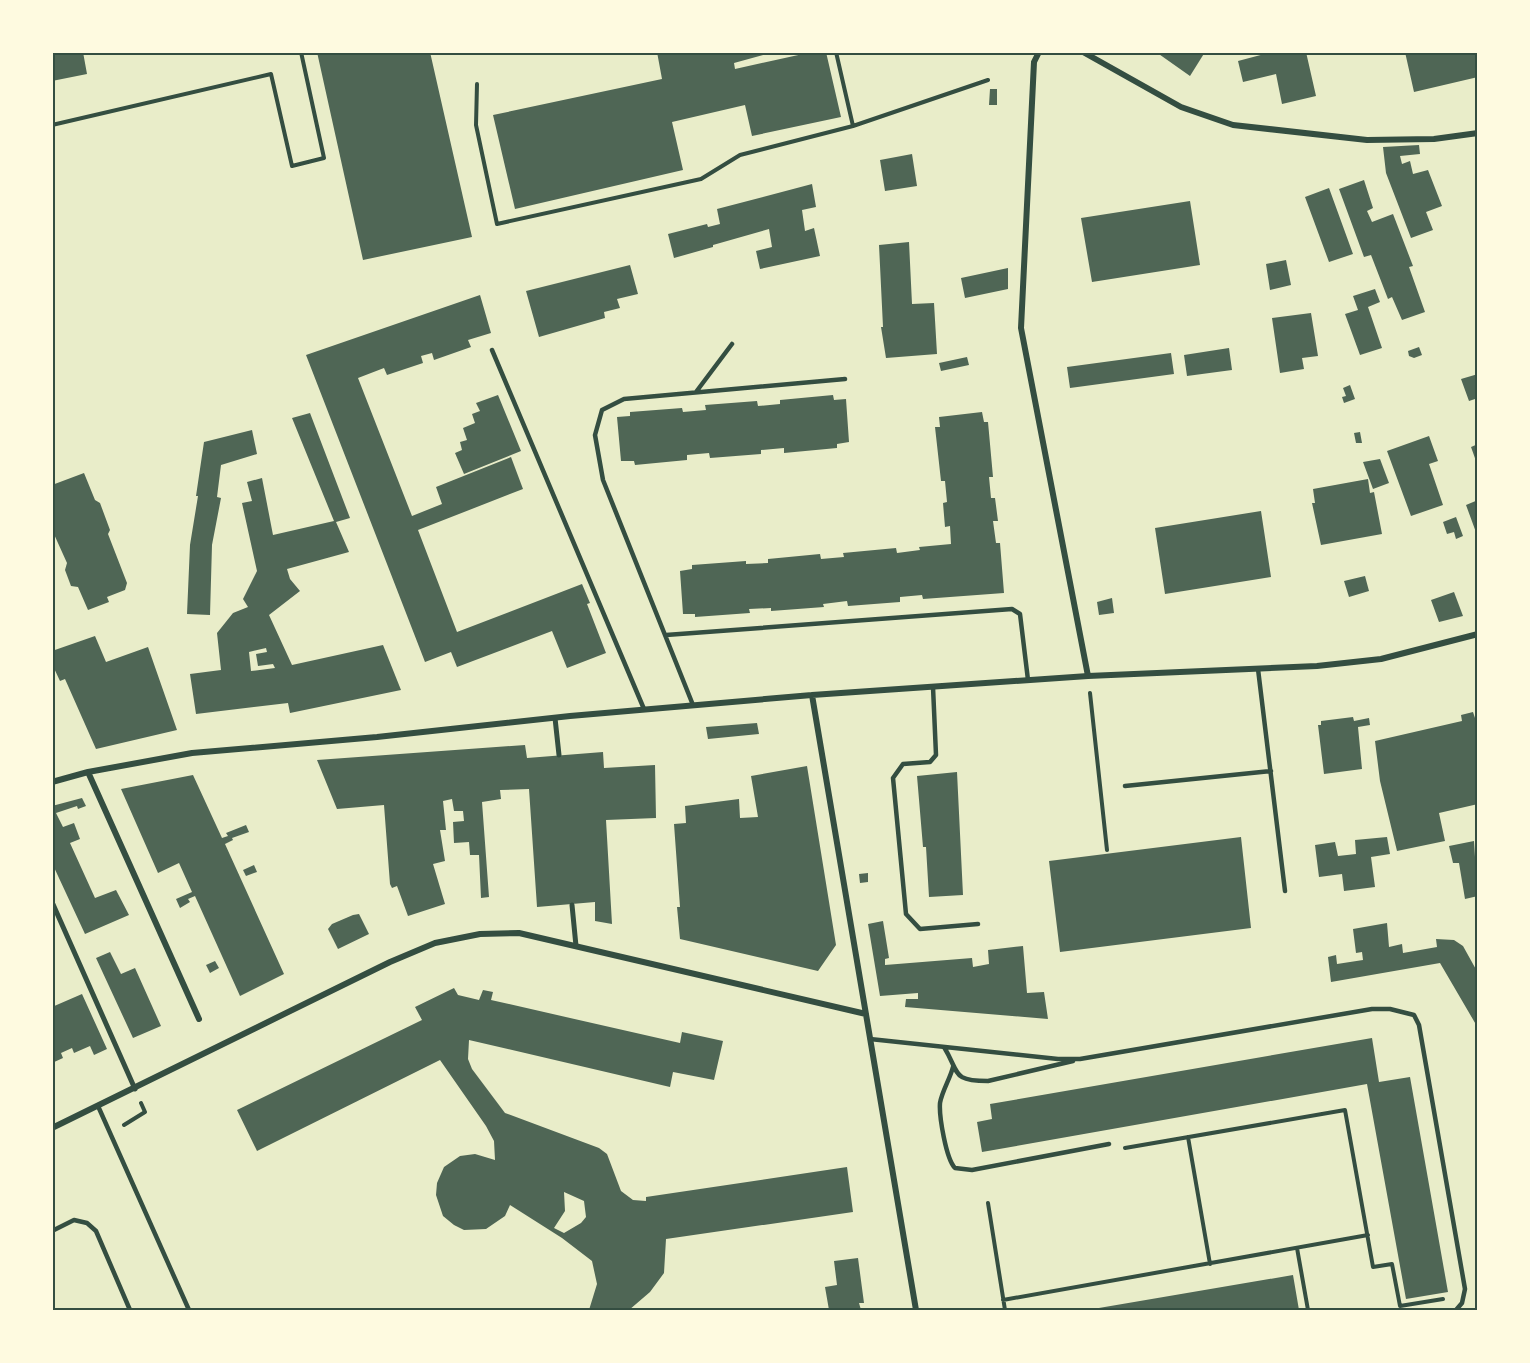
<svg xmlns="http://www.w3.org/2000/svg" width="1530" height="1363" viewBox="0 0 1530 1363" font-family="'Exo 2',sans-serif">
<rect width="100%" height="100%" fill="#e9edc9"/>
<!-- building -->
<path fill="#4f6655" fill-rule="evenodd" d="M52 52H83L87 74 52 81Z
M317 52H430L472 237 363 260Z
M657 52H774L734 63 735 69 812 52H826L841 117 752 136 745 105 672 122 683 170 515 209 493 115 662 79Z
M1156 52H1205L1190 76Z
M1272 52H1306L1316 96 1282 104 1276 74 1243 82 1238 61Z
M1405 52H1478V77L1414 92Z
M990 89H997V105H989Z
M1419 145 1420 154 1400 156 1402 164 1410 161 1413 174 1428 170 1442 206 1426 212 1433 230 1411 238 1386 173 1383 147Z
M912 154 917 186 885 191 880 160Z
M1364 180 1373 208 1367 211 1372 222 1393 214 1413 266 1409 267 1425 312 1402 320 1392 297 1388 299 1371 255 1364 257 1339 189Z
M812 184 816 207 802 210 805 231 814 228 820 256 760 269 756 251 772 247 769 229 713 245V247L674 258 668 234 707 224 708 227 720 224 717 209Z
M1329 188 1353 254 1329 262 1305 197Z
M1190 201 1200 265 1092 282 1081 218Z
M909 242 912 304 934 303 937 354 886 358 881 327H883L879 245Z
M1286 260 1291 285 1270 290 1266 264Z
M630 265 638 294 617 299 620 308 604 312 605 318 539 337 526 291Z
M1008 268V289L965 298 961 278Z
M1375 289 1380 302 1368 307 1382 348 1360 355 1345 314 1358 310 1353 296Z
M480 295 491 333 468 340 471 347 434 360 432 353 421 356 423 363 387 375 384 368 358 378 412 516 442 504 436 487 511 457 523 489 418 530 457 632 582 584 590 603 587 604 606 653 567 668 552 631 457 667 451 652 425 662 306 355Z
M1311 313 1318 356 1302 358 1304 369 1280 373 1272 318Z
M1419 347 1422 355 1414 358 1409 356 1408 351Z
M1229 348 1232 370 1187 376 1184 355Z
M1171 353 1174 374 1070 388 1067 367Z
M967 357 969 365 941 371 939 363Z
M1478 374V398L1469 401 1461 379Z
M1350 385 1355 399 1344 403 1342 397 1346 396 1343 388Z
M498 395 521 451 464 474 455 453 462 450 460 442 467 440 463 428 475 423 472 414 480 411 476 403Z
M833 395 834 400 846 399 849 442 837 444V448L784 453V448L761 450V454L710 458 709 453 687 455V460L635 465 634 461H621L617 417 630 416V412L682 408 683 412 706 410 705 405 757 401 758 406 780 404V400Z
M982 412 984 422H988L993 477H989L991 498H995L998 521H993L996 543H1000L1004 593 923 599 922 595 900 597V602L848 606 847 601 823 604 824 607 771 611V608L749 609 750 613 695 617V614H683L680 571 692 569V565L746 561V564L768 563V559L820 554 821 559 844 557 843 553 896 548 897 553 920 550 919 547 951 544 950 526 945 527 943 503 947 502 945 481H941L935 427H940L939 417Z
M310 413 350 518 336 522 349 552 287 569 290 579 300 591 269 615 292 665 383 645 401 690 290 713 288 703 196 714 190 674 221 670 217 633 233 613 248 607 243 599 257 571 242 503 252 501 247 482 262 478 273 535 334 521 292 418ZM266 648 267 652 256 654 258 666 273 664 275 668 251 671 249 652Z
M252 430 257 454 221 465 217 497 221 498 212 545 210 615 187 614 190 545 198 496H196L204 442Z
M1360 432 1362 443H1356L1354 433Z
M1429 436 1438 461 1429 464 1443 505 1411 516 1387 451Z
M1478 444V460L1476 461 1471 447Z
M1380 459 1389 483 1373 489 1363 462Z
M84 473 95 500 100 503 110 530 108 534 127 583 125 590 107 597 109 602 88 610 78 587 71 586 65 570 67 563 53 532 54 530 52 485Z
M1368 479 1370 493 1374 492 1382 534 1321 545 1312 503H1315L1313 489Z
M1478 500V535H1477L1466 505Z
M1261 511 1271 577 1165 594 1155 528Z
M1456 517 1463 536 1456 539 1454 532 1447 534 1443 522Z
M1365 576 1369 591 1349 597 1344 581Z
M1454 592 1463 616 1439 622 1431 600Z
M1112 598 1114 613 1099 615 1097 602Z
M95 636 106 662 148 647 177 730 96 749 65 679 60 681 52 664V651Z
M1473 712 1475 718H1478V804L1439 813 1445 841 1397 851 1380 781 1375 741 1462 721 1461 715Z
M1353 717 1354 721 1369 718 1370 725 1358 727 1362 769 1324 774 1318 725H1321V721Z
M757 723 759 734 708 739 706 727Z
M525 745 527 758 603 752 604 768 655 765 656 818 606 820 612 924 595 921V902L537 907 529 789 500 790 501 799 482 802 489 897 481 898 479 855H470L469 842 454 843 453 822 464 821 463 811H454L452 799 443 801 446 830H440L445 861 433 864 445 904 408 916 397 886 392 888 390 884 384 805 337 809 317 760Z
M807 766 836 945 818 971 680 939 677 907H680L674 824 686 823 685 806 739 799 740 818 758 817 751 776Z
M957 772 963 895 929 897 926 847H923L917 776Z
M193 775 222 838 228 836 226 833 246 825 249 832 232 838 233 840 225 844 284 974 240 996 195 896 188 899 190 902 180 908 176 899 192 892 179 863 158 873 121 789Z
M82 798 86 806 78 809 77 806 56 813 63 827 74 823 80 839 70 843 95 898 116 890 129 915 85 934 52 863V806Z
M1241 837 1251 928 1060 952 1049 861Z
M1387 837 1390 854 1371 857 1375 887 1344 891 1342 874 1319 877 1315 845 1335 842 1338 856 1356 854 1355 840Z
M1474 841 1475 857H1478V896L1465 899 1459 863H1453L1449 846Z
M254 865 257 872 246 876 243 870Z
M868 873V882L860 883 859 874Z
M359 914 369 934 338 949 328 929 332 924 353 915Z
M883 921 889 958 885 959V965L972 958 973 967 989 964 988 950 1023 946 1027 993 1044 992 1048 1019 905 1007 906 999H918V993L880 996 868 924Z
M1387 923 1389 947 1402 944 1403 953 1437 947 1436 939 1454 940 1463 946 1478 973V1028L1440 963 1331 982 1328 957 1336 955 1337 964 1363 960 1362 952 1356 953 1353 929Z
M110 952 121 974 135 968 161 1026 133 1038 96 958Z
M215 961 219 968 210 973 206 965Z
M454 988 458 995 479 1000 483 990 493 992 491 1000 680 1043 682 1032 723 1041 714 1080 673 1072 670 1087 469 1040 468 1059 472 1069 505 1113 599 1148 607 1154 621 1191 633 1200 646 1201V1197L847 1167 853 1212 666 1239 664 1273 650 1292 629 1310H589L597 1284 592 1261 562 1238 510 1205 505 1216 486 1229 464 1230 454 1225 443 1216 436 1195 437 1183 444 1167 460 1156 475 1154 495 1160 494 1141 486 1126 440 1060 257 1151 237 1110 422 1020 415 1007ZM564 1192 584 1201 586 1217 581 1223 564 1233 554 1228 565 1211Z
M82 994 107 1049 94 1055 90 1046 74 1053 72 1048 61 1053 63 1058 52 1063V1007Z
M1372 1038 1379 1082 1410 1077 1448 1292 1406 1299 1367 1084 982 1152 977 1122 992 1119 990 1104Z
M858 1258 864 1303H859L861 1310H829L825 1287 837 1285 834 1261Z
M1293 1275 1299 1310H1093V1309Z"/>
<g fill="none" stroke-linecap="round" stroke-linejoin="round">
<!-- path -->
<path stroke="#344e41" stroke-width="4" d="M836 52 853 126
M477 84 476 125 497 224 701 179 740 155 853 126 988 80
M52 125 271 74 292 166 324 158 301 52
M1090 693 1107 850
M124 1125 145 1112 141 1103
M1188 1137 1210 1264
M1125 1148 1345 1110 1373 1267 1392 1264 1400 1306 1443 1299
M988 1203 1005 1310
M1297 1248 1308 1310
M1003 1300 1368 1235"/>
<!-- service -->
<path stroke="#344e41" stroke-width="4.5" d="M492 350 644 709
M696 392 732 344
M666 635 1012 609 1020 614 1028 680
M1258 669 1285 891
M933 687 936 755 930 762 903 764 893 778 906 914 920 929 978 924
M693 705 603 480 595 435 602 410 624 399 845 379
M1125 786 1271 771
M870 1039 1058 1059H1080L1372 1009H1390L1414 1015 1419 1025 1465 1289 1462 1303 1456 1310
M944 1047C960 1073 951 1081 988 1081L1073 1061
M953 1067C950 1079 942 1091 940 1103 939 1116 946 1159 955 1168L972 1170 1109 1144
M98 1106 189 1310
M52 1231 74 1220 87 1223 96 1231 130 1310"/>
<!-- pedestrian -->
<path stroke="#344e41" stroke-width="5" d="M555 718 559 755
M52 902 135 1089
M572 905 576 946"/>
<!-- minor -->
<path stroke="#344e41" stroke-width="6" d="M1039 52 1034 62 1021 328 1088 676
M1083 52 1181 107 1233 125 1367 140 1434 139 1478 133
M812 695 916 1310
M88 772 199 1019
M52 782 88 772 192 753 377 737 570 716 812 695 1088 676 1317 666 1381 659 1478 634
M52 1128 390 962 435 943 480 934 519 933 866 1014"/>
</g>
<!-- border -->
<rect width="1530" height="1363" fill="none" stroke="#fefae0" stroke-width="108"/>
<rect x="54" y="54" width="1422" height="1255" fill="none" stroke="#344e41" stroke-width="2"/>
</svg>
